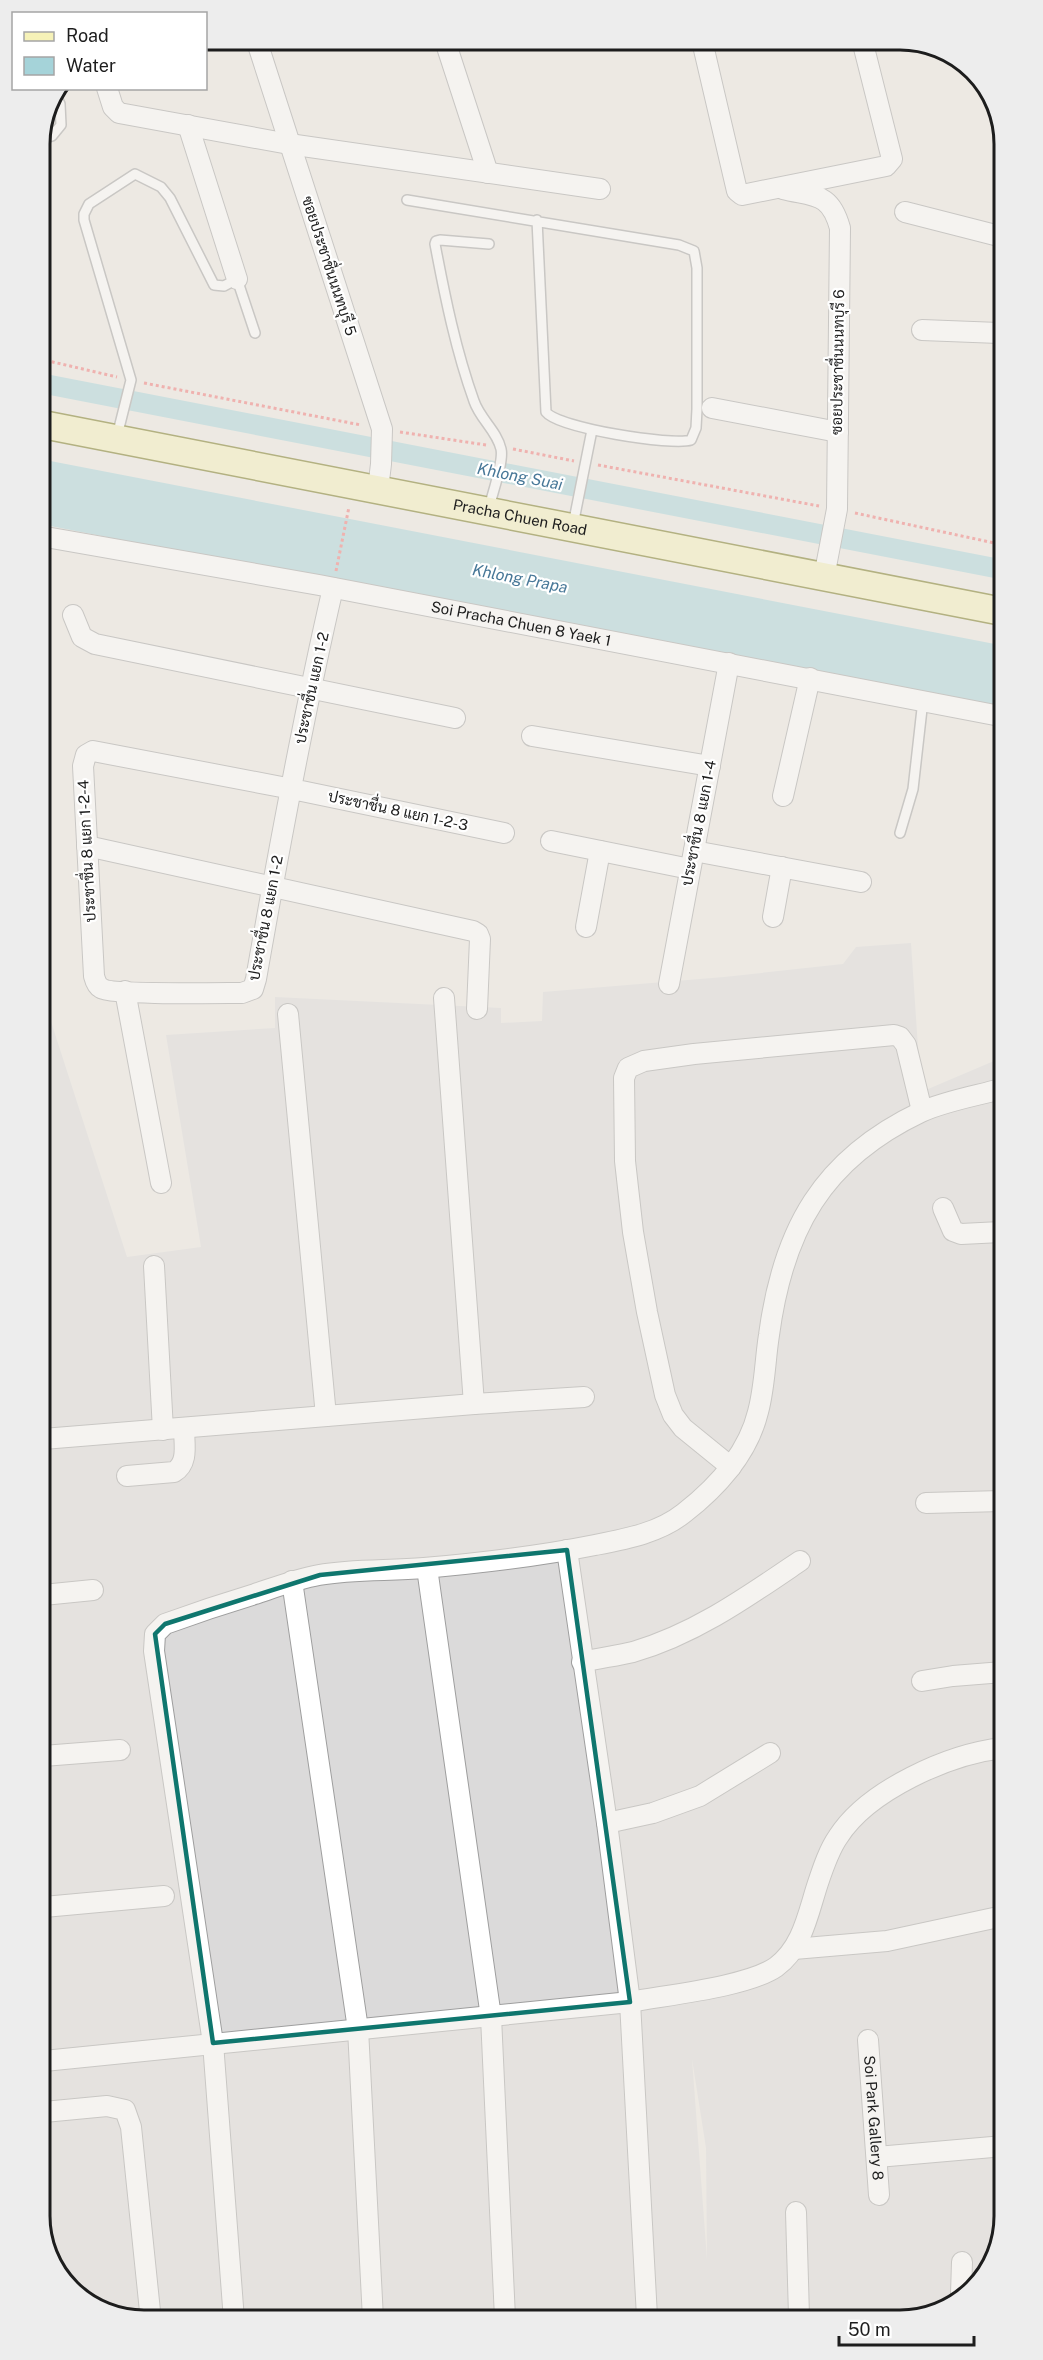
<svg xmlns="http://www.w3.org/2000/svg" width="1043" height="2360" viewBox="0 0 1043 2360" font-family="'Public Sans',Sarabun,sans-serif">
<rect width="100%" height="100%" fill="#ede9e3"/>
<!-- residential -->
<path fill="#dbdada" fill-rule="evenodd" d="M911 943 921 1092 1001 1058 1004 2216 986 2275 933 2315 137 2321 80 2300 45 2250 41 1004 45 1003 127 1257 201 1247 166 1035 275 1028V997L501 1008V1023L542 1021 543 992 724 977 843 964 856 947ZM692 2059 706 2148 707 2260V2259Z"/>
<!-- water -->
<path fill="#a5d3d9" d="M40 459 1000 645V711L40 524Z"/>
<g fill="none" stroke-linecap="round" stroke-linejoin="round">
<!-- canal -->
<path stroke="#a5d3d9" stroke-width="20" d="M40 383 1000 569"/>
<defs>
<path id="service" d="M39 138 52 136 61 125 60 104 57 98
M407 200 679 245 694 251 697 268V409L696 428 691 440C672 446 558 428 546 412L537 220
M117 436 131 380 84 220V214L89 204 135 174 161 187 170 198 214 285 224 286 237 279 255 333
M489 508C492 494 504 462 501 449 497 431 480 419 474 401 456 351 445 297 435 244L436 241 440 240 489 244
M573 525 592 430
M900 833 913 789 923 700"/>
<g id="minor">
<path d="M702 41 737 191 742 195 886 166 892 159 862 40"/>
<path d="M446 44 488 173"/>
<path d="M258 45 382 429 381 464 378 489"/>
<path d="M107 88 113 107 119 113 289 144 600 189"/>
<path d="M188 125 237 279"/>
<path d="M783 189C815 197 830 192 840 228L837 509 824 577"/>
<path d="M905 212 999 236"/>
<path d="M922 330 999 333"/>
<path d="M712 408 838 432"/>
<path id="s1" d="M40 536 319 585 1000 716"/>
<path d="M333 588C303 717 279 848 256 979L253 989 242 993C222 993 110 995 101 988 97 986 95 980 94 976L83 766 86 755 93 751 292 789 504 833"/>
<path d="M73 615 82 637 95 644 455 718"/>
<path d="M532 736 710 766"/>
<path d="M783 796 810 678"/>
<path d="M551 841 690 869"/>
<path d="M87 846 473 931 478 934 480 939 477 1009"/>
<path d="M694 851 861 882"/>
<path d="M773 917 782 867"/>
<path d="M586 927 600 851"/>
<path d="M669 984 729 663"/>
<path d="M125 991 161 1183"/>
<path d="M444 998 474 1404"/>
<path d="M288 1014 326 1416"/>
<path d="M943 1208 953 1231 961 1234 1001 1232"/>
<path d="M154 1266 163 1430"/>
<path d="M43 1439 474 1404 584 1397"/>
<path d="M731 1467 683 1428 673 1415 665 1395 647 1312 633 1232 625 1161 624 1078 628 1068 644 1061 694 1054 894 1035 900 1037 906 1045 922 1111"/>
<path d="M127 1476 174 1472C189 1463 184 1444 184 1428"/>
<path d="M926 1503 1002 1501"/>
<path d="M567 1550 607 1823 630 2002 647 2317"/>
<path d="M427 1568 491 2017 505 2318"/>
<path d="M292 1581 358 2029 373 2319"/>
<path d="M43 1595 93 1590"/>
<path d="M582 1662C599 1658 616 1656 633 1652 695 1634 747 1597 800 1561"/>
<path d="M922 1681 953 1676 1003 1672"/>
<path d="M43 1756 120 1750"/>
<path d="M607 1823 653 1813 700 1796 770 1753"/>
<path d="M44 1907 164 1896"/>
<path d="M794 1949 887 1941 1003 1916"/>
<path id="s2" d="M868 2040 879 2195"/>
<path d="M44 2061 630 2002C666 1995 747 1987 776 1967 803 1947 808 1913 818 1883 823 1868 829 1850 838 1837 868 1790 949 1754 1003 1748"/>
<path d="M44 2112 107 2106 125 2110 131 2127 151 2321"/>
<path d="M877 2157 1004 2146"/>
<path d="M796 2212 799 2316"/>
<path d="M961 2294 962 2262"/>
<path d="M234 2320 213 2043 154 1651 155 1634 165 1624C195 1613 225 1603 255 1594 276 1587 297 1579 319 1575 353 1569 390 1571 424 1568 481 1563 540 1556 595 1545 626 1539 659 1533 684 1513 716 1488 748 1453 758 1412 765 1386 765 1360 769 1335 783 1230 822 1159 921 1112 945 1101 975 1096 1001 1089"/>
</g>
<g id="secondary">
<path id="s3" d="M40 424 1000 611"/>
</g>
</defs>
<!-- service casing -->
<use href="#service" stroke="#9e9e9e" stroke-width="12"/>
<!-- minor casing -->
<use href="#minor" stroke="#9e9e9e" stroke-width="22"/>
<!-- secondary casing -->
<use href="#secondary" stroke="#6d6d0a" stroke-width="30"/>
<!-- path -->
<path stroke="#f26f70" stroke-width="3" stroke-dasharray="3 3" stroke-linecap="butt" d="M40 359 117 377
M144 383 361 425
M400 432 486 445
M513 449 574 461
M598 465 819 506
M855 513 999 544
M336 571 349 507"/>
<!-- service -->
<use href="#service" stroke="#fff" stroke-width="9"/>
<!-- minor -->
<use href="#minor" stroke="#fff" stroke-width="20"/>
<!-- secondary -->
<use href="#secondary" stroke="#f6f2b8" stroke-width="27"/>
</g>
<!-- marked area -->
<path d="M0 0H1043V2360H0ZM567 1550 630 2002 213 2043 155 1634 165 1624 320 1575Z" fill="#ede9e3" fill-opacity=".55" fill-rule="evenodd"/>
<path fill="none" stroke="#0f766e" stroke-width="4.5" stroke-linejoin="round" d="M567 1550 630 2002 213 2043 155 1634 165 1624 320 1575Z"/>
<g text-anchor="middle" stroke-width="4.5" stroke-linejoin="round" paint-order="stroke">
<!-- street labels -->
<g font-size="15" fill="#1d1d1d" stroke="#fff">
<text transform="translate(329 266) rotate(72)" y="5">ซอยประชาชื่นนนทบุรี 5</text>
<text transform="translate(838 362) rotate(-89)" y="5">ซอยประชาชื่นนนทบุรี 6</text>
<text dy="5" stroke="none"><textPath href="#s3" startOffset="489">Pracha Chuen Road</textPath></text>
<text dy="5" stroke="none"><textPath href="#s1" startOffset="489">Soi Pracha Chuen 8 Yaek 1</textPath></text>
<text transform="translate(312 688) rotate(-78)" y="5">ประชาชื่น แยก 1-2</text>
<text transform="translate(398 811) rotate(12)" y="5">ประชาชื่น 8 แยก 1-2-3</text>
<text transform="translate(699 823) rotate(-79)" y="5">ประชาชื่น 8 แยก 1-4</text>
<text transform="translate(87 851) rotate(-93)" y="5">ประชาชื่น 8 แยก 1-2-4</text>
<text transform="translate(266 918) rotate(-79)" y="5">ประชาชื่น 8 แยก 1-2</text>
<text dy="5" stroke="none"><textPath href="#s2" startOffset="78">Soi Park Gallery 8</textPath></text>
</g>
<!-- water labels -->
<g font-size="16" font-style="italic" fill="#487898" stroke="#fff">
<text transform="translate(520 476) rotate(11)" y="6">Khlong Suai</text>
<text transform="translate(520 578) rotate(11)" y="6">Khlong Prapa</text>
</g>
</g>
<!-- crop -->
<path d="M0 0H1043V2360H0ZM144 50H900A94 94 0 0 1 994 144V2216A94 94 0 0 1 900 2310H144A94 94 0 0 1 50 2216V144A94 94 0 0 1 144 50Z" fill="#ededed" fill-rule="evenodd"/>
<path fill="none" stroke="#1d1d1d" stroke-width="3" d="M144 50H900A94 94 0 0 1 994 144V2216A94 94 0 0 1 900 2310H144A94 94 0 0 1 50 2216V144A94 94 0 0 1 144 50Z"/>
<!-- legend -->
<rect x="12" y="12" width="195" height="78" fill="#ffffff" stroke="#a5a5a5" stroke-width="1.5"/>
<rect x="24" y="32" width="30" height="9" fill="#f6f2b8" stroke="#a5a5a5" stroke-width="1.5"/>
<text x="66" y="42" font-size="18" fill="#1d1d1d">Road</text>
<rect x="24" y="57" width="30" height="18" fill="#a5d3d9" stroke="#a5a5a5" stroke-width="1.5"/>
<text x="66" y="72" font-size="18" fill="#1d1d1d">Water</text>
<!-- scale -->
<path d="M839 2336v9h135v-9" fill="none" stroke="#1d1d1d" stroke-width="3"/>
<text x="848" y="2336" font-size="18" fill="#1d1d1d" stroke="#ffffff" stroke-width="4.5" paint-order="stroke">50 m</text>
</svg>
